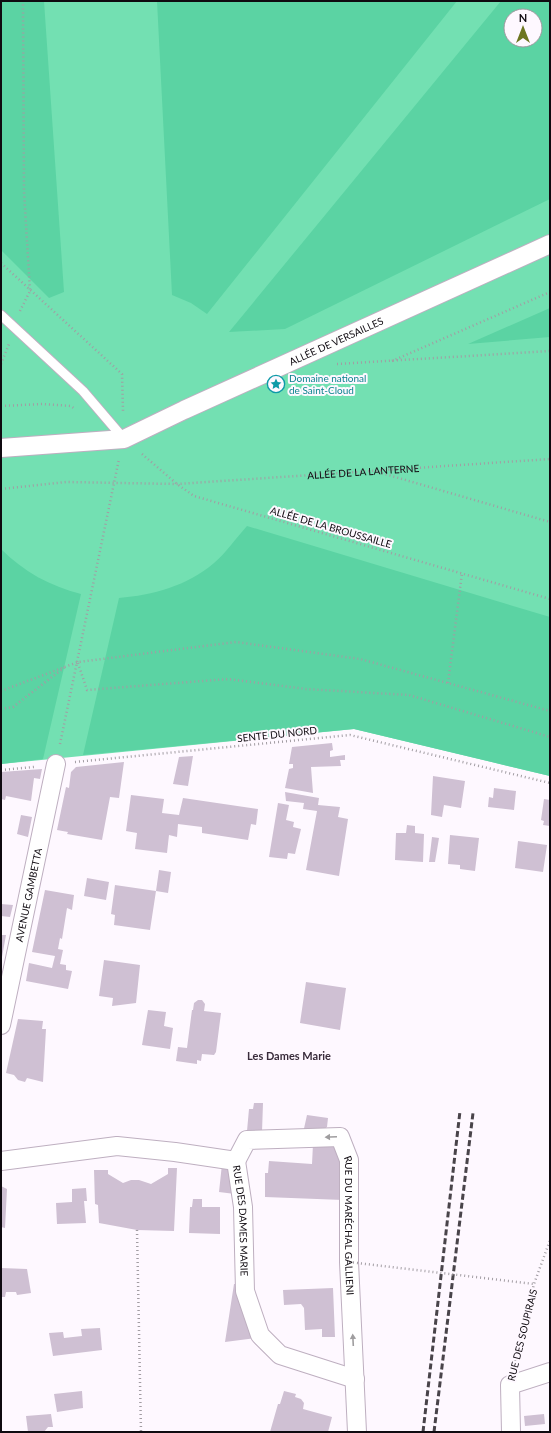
<svg xmlns="http://www.w3.org/2000/svg" width="551" height="1433" viewBox="0 0 551 1433" font-family="Lato,sans-serif">
<rect width="100%" height="100%" fill="#fef8ff"/>
<!-- green -->
<path fill="#73e0b2" fill-rule="evenodd" d="M1 1H550V776L354 729 1 764ZM511 16H535V40H511Z"/>
<!-- forest -->
<path fill="#5bd3a3" fill-rule="evenodd" d="M1 1H44L64 292 49 298 1 250Z
M157 1H457L207 314 191 303 172 295Z
M501 1H550V199L285 329 229 332ZM511 16H535V40H511Z
M550 308V337L468 344Z
M247 526 550 617V776L354 729 83 755 119 598C153 595 187 586 214 563 226 553 236 538 247 526Z
M1 549C24 572 50 586 81 594L43 759 1 764Z"/>
<!-- building -->
<path fill="#cfc0d3" d="M332 743 333 750 330 751V757L345 755V760H340L341 766 311 767 313 793 285 788 289 769 293 768V764H289L292 747Z
M193 756 188 786 173 784 179 757Z
M124 762 119 798 110 797 102 840 67 834 68 832 57 830 66 787 69 788 71 772 76 767Z
M42 769 40 779 34 778 31 801 6 796 5 800 1 799V772Z
M433 776 465 781 461 808 444 805 442 817 431 815Z
M494 788 516 791 514 810 488 807 489 797 493 798Z
M285 792 319 798 318 805 340 807 338 817 348 819 339 876 306 870 317 811 303 809 304 803 286 801Z
M131 795 164 799 162 813 179 815 183 798 258 809 256 825 251 824 248 840 202 833V827L178 824 177 837 169 835 167 853 135 849 137 833 126 831Z
M544 799 550 800V826L543 825 544 821 541 820Z
M278 803 289 805 286 820 294 822 293 827 301 829 295 854 288 853 287 859 269 857Z
M21 815 32 817 28 837 17 834Z
M407 825 415 826V833L424 834 423 862 395 860 396 833H406Z
M450 835 479 838 475 871 460 869V865L448 864Z
M432 837 439 838 435 862H429Z
M518 841 547 845 543 872 515 868Z
M159 870 171 872 168 893 156 891Z
M87 878 109 882 106 900 84 896Z
M115 885 156 891 150 930 114 925 115 915 111 914Z
M45 890 74 895 72 910 67 908 62 939 60 938 58 949 63 950 60 964 66 965V970L72 971 68 989 26 981 29 963 52 968 55 956 32 952Z
M1 904 13 905 10 917 1 916Z
M1 935H6L2 957H1Z
M104 960 140 965 136 1003 112 1006 113 998 99 996Z
M306 982 346 988 340 1030 300 1023Z
M198 1000H202L205 1004 204 1011 221 1013 216 1052 214 1055 202 1054 201 1061 197 1060V1064L176 1061 178 1047 187 1048 192 1010H193L194 1003Z
M148 1010 166 1012 164 1026 173 1028 170 1049 142 1045Z
M18 1019 43 1021 42 1029H46L43 1082 27 1078 25 1082 18 1080 14 1075 6 1073Z
M254 1103H263L262 1132 247 1131 249 1109H253Z
M307 1115 328 1118 327 1127 318 1133H303Z
M313 1144H337L340 1148 343 1200 265 1197V1173H268L269 1161 312 1164Z
M222 1164 234 1175 235 1194 219 1192Z
M168 1168H177L174 1231 137 1230 99 1223 98 1205 95 1204 94 1170H108V1174L123 1183 131 1180H139L151 1184 168 1174Z
M1 1186 7 1189 5 1228 1 1227Z
M86 1188 87 1201H84L86 1223 57 1224 56 1203 72 1202V1189Z
M193 1199H202V1207H220V1234L189 1233 190 1207H192Z
M1 1268 27 1269 31 1293 17 1295 16 1292H6L5 1297H1Z
M234 1284H237L256 1338 225 1342Z
M333 1288 335 1337H322V1329L305 1330 304 1308 301 1304 284 1305 283 1290Z
M100 1328 102 1350 53 1356 49 1333 63 1332 64 1338 82 1336 81 1329Z
M82 1391 83 1408 57 1412 54 1394Z
M284 1391 296 1394 295 1397 301 1399 304 1403 303 1409 332 1417 328 1432H270L278 1404H280Z
M51 1414 53 1427H48L44 1432H28L26 1416Z
M544 1414 545 1424 525 1426 524 1416Z"/>
<g fill="none" stroke-linecap="round" stroke-linejoin="round">
<defs>
<path id="lane" d="M1 315 83 391 124 439"/>
<g id="street">
<path id="s2" d="M1 448 124 439 184 410 550 244"/>
<path id="s3" d="M1 1025 56 764"/>
<path d="M1 1161 117 1146 175 1152 236 1161"/>
<path id="s4" d="M236 1161 247 1140 340 1137 349 1160V1262L357 1432"/>
<path id="s5" d="M236 1161 243 1207 245 1291 260 1335 280 1355 355 1379"/>
<path d="M511 1432 510 1385 550 1372"/>
</g>
</defs>
<!-- lane casing -->
<use href="#lane" stroke="#beafc0" stroke-width="11"/>
<!-- street casing -->
<use href="#street" stroke="#beafc0" stroke-width="20"/>
<!-- path -->
<g stroke="#a29da3" stroke-width="2.5" stroke-dasharray="1 3" stroke-linecap="butt">
<path d="M1 263 122 374 123 411"/>
<path d="M20 311 30 291 24 191 23 1"/>
<path d="M392 361 550 292"/>
<path d="M1 364 9 344"/>
<path d="M337 364 550 351"/>
<path d="M1 406 43 404 71 406 75 409"/>
<path d="M142 454 177 484 194 496 550 599"/>
<path d="M378 472 550 522"/>
<path id="s1" d="M1 489 66 482 177 484 550 459"/>
<path d="M78 663 87 690 228 679 306 689 409 695 550 737"/>
<path d="M448 683 462 573"/>
<path d="M1 691 78 662 236 642 360 659 550 711"/>
<path d="M1 709 13 707 65 667"/>
<path d="M60 744 119 459"/>
<path d="M75 762 350 735 550 783"/>
<path d="M1 770 34 767"/>
<path d="M137 1230 141 1432"/>
<path d="M515 1361 534 1284 550 1240"/>
</g>
<!-- lane -->
<use href="#lane" stroke="#fff" stroke-width="9"/>
<!-- street -->
<use href="#street" stroke="#fff" stroke-width="18"/>
<!-- rail -->
<path stroke="#49444a" stroke-width="3" stroke-dasharray="6 3" stroke-linecap="butt" d="M423 1432 460 1111
M434 1432 473 1113"/>
<!-- path-bridge -->
<path stroke="#a29da3" stroke-width="2.5" stroke-dasharray="1 3" stroke-linecap="butt" d="M349 1262 534 1284"/>
</g>
<!-- one-way arrows -->
<defs><path id="oneway-solid" d="M-6-.8H1V-3.2L6.5 0L1 3.2V.8H-6Z"/></defs>
<g fill="#9f9d9f">
<use href="#oneway-solid" transform="translate(331 1137) rotate(178)"/>
<use href="#oneway-solid" transform="translate(353 1340) rotate(-93)"/>
</g>
<!-- icons -->
<defs>
<symbol id="sight-ring" viewBox="-11 -11 22 22"><circle r="9.5" fill="#fef8ff" stroke="#0f9aa8" stroke-width="1.5"/><path d="M0-6L1.8-2.2L6-1.7L2.9 1.2L3.7 5.4L0 3.3L-3.7 5.4L-2.9 1.2L-6-1.7L-1.8-2.2Z" fill="#0f9aa8"/></symbol>
</defs>
<g fill-rule="evenodd">
<use href="#sight-ring" x="266" y="374" width="20" height="20"/>
</g>
<g text-anchor="middle" stroke-width="4" stroke-linejoin="round" paint-order="stroke">
<!-- street labels -->
<g font-size="10" fill="#0f0a10" stroke="#fef8ff">
<text dy="4" stroke="none"><textPath href="#s2" startOffset="357">ALLÉE DE VERSAILLES</textPath></text>
<text dy="4" stroke="none"><textPath href="#s1" startOffset="363">ALLÉE DE LA LANTERNE</textPath></text>
<text transform="translate(331 527) rotate(16)" y="4">ALLÉE DE LA BROUSSAILLE</text>
<text transform="translate(277 734) rotate(-6)" y="4">SENTE DU NORD</text>
<text dy="4" stroke="none"><textPath href="#s3" startOffset="133">AVENUE GAMBETTA</textPath></text>
<text dy="4" stroke="none"><textPath href="#s5" startOffset="60">RUE DES DAMES MARIE</textPath></text>
<text dy="4" stroke="none"><textPath href="#s4" startOffset="207">RUE DU MARÉCHAL GALLIENI</textPath></text>
<text transform="translate(522 1335) rotate(-76)" y="4">RUE DES SOUPIRAIS</text>
</g>
<!-- culture labels -->
<g font-size="10" fill="#0d838f" stroke="#fef8ff" text-anchor="start">
<text x="289" y="382">Domaine national<tspan x="289" dy="12">de Saint-Cloud</tspan></text>
</g>
<!-- neighbourhood labels -->
<g font-size="11" font-weight="bold" fill="#392c3b" stroke="#fef8ff">
<text x="289" y="1060">Les Dames Marie</text>
</g>
</g>
<!-- border -->
<rect width="551" height="1433" fill="none" stroke="#0f0a10" stroke-width="4"/>
<!-- north arrow -->
<g transform="translate(523 28)"><circle r="19" fill="#fef8ff" stroke="#9e999f"/>
<path d="M0-3L7 15L0 10L-7 15Z" fill="#6d7620"/>
<text y="-6" font-size="11" font-weight="bold" text-anchor="middle" fill="#0f0a10">N</text>
</g>
</svg>
